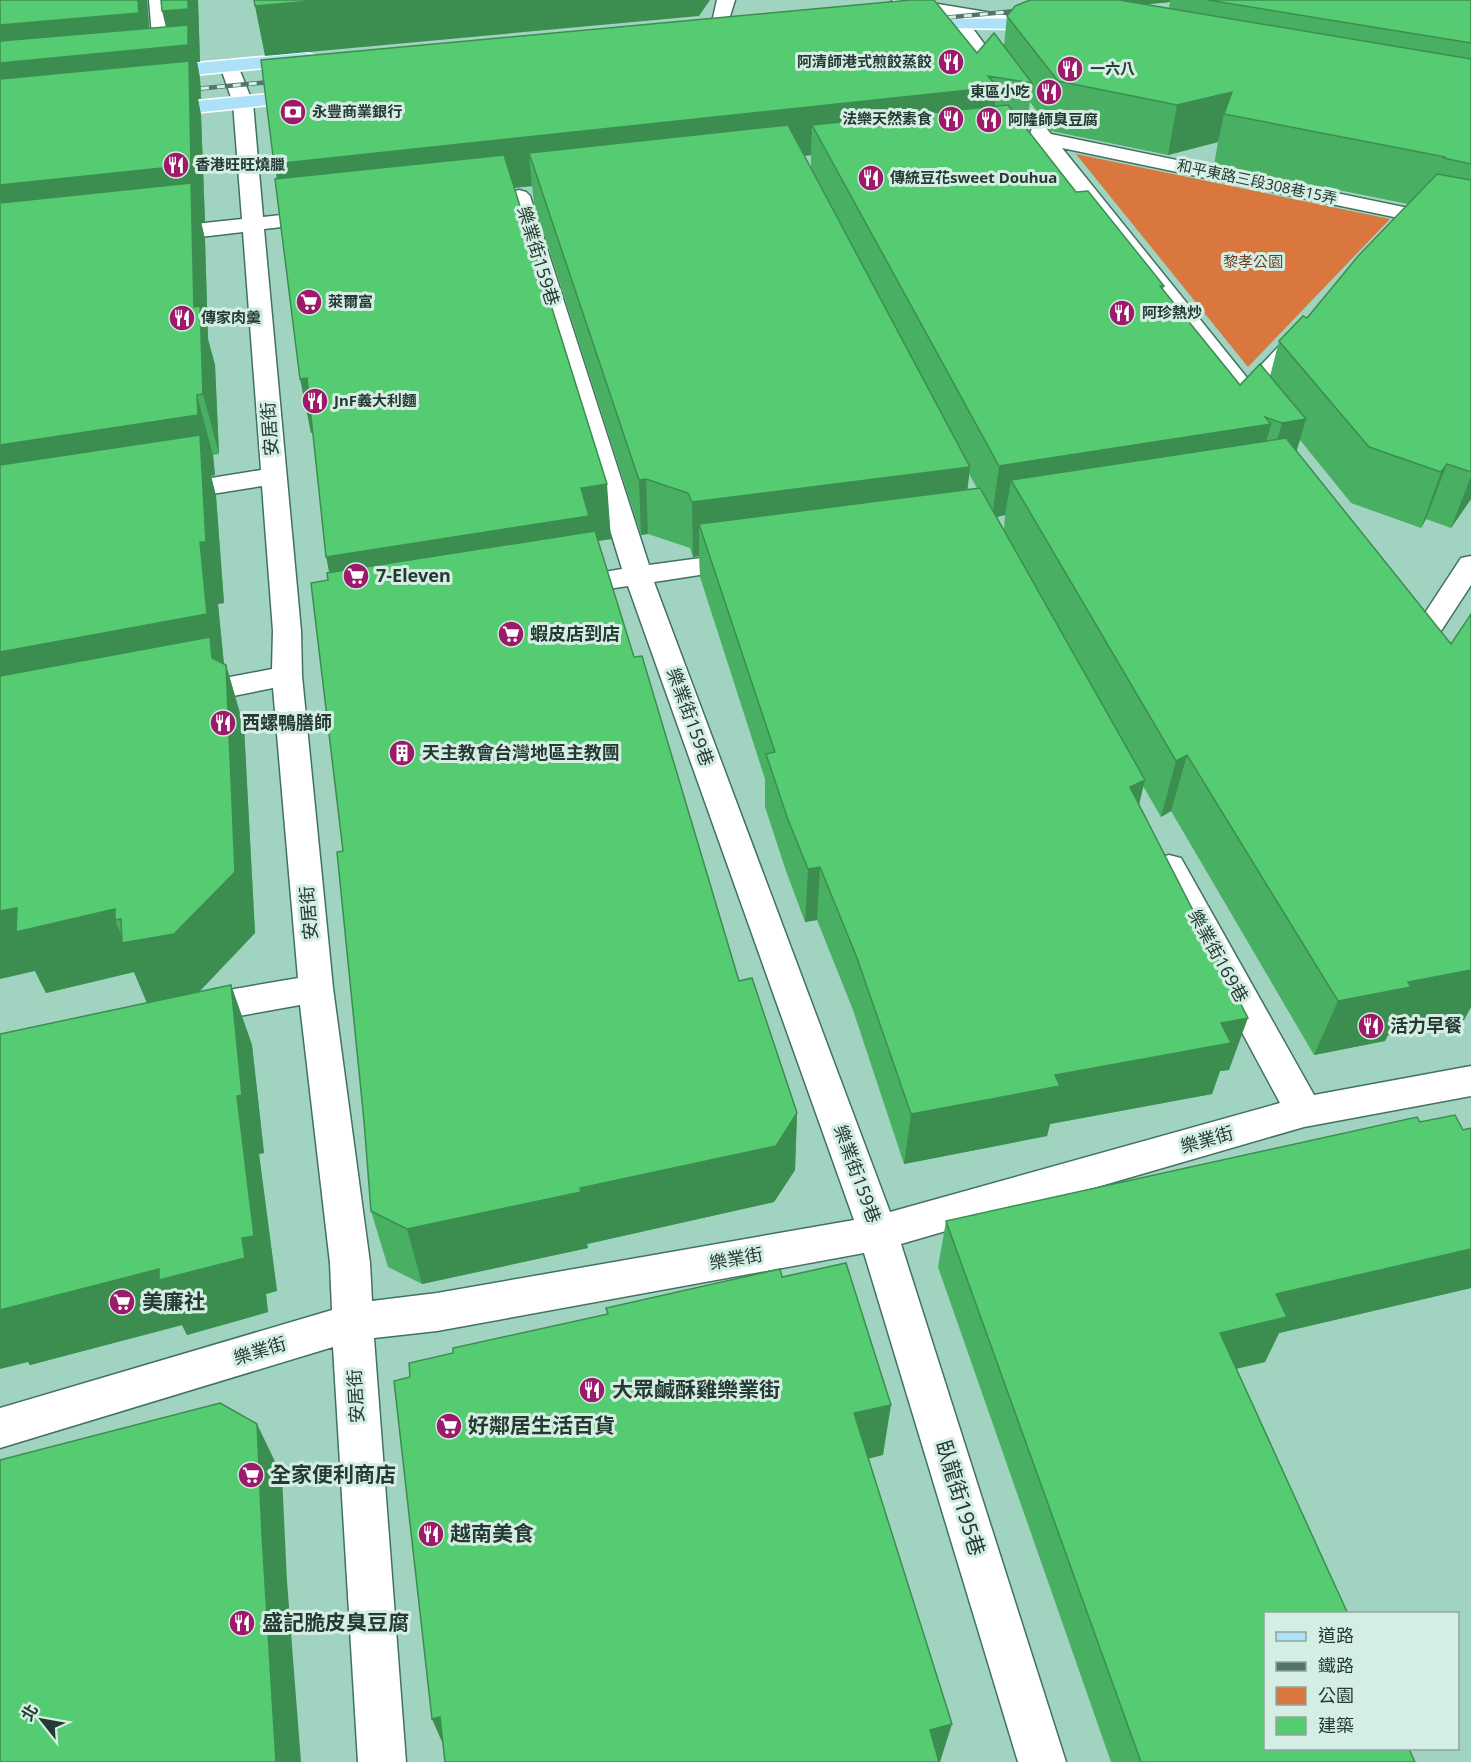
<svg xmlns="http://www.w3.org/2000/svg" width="1471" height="1762" viewBox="0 0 1471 1762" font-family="'Noto Sans','Noto Sans TC',sans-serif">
<rect width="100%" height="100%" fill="#a0d4c0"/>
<!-- green -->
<path fill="#da773e" d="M1076 154 1390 219 1248 367Z"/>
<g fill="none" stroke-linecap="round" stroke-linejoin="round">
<defs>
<path id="minor" d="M149 0H167L173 72 171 76H157L155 72Z
M717 0H735L727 26H715L712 22Z
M892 0H915L930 8 938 4 1041 21 1047 22 1050 26 1047 30 1041 31 945 16 974 30 1015 86 1012 90H998L962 38 895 4Z
M229 60 236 62 238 66 253 103 263 217 326 210 334 211 337 216 334 221 326 222 264 229 301 631 302 676 333 988 370 1263 372 1301 437 1293 854 1220 628 586 567 595 557 592 553 586 557 580 622 569 508 196 512 192 519 190 526 192 530 196 649 565 745 552 755 554 759 560 755 566 745 568 654 582 890 1212 1280 1103 1153 867 1157 858 1169 855 1181 858 1314 1095 1471 1066V1096L1304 1127 901 1244 1066 1762H1018L864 1253 437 1331 374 1338 406 1762H358L333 1347 0 1448V1408L332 1310 330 1263 300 1005 194 1024 182 1020 176 1010 182 1000 194 996 298 978 273 688 188 705 177 702 173 695 177 688 188 685 272 669 273 631 262 486 168 501 159 499 155 493 159 487 168 485 261 470 243 232 157 242 149 240 146 235 149 230 157 228 242 219 233 103 220 66 222 62Z
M1039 126 1046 128 1051 134 1471 221V233L1062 148 1248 379 1295 329 1303 327 1311 329 1315 334 1311 339 1260 394 1267 404 1264 409 1255 411 1246 409 1038 145 992 150 985 148 982 144 985 140 1030 134 1032 128Z
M1471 556V585L1441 631 1431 634 1421 631 1417 625 1421 619 1461 558Z"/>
<path id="major" d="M1052 16 1058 17 1061 21 1058 25 1027 29 949 28 909 35 903 34 900 30 903 26C953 14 1001 22 1052 16Z
M306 53 313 55 315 59 313 63 154 79 147 77 145 73 147 69 154 67Z
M310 90 317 92 320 96 317 100 155 117 148 115 145 111 148 107 155 105Z"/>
</defs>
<!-- minor casing -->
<use href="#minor" stroke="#417260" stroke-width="3"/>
<!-- major casing -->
<use href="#major" stroke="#fff" stroke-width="3"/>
<!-- minor -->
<use href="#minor" fill="#fff" fill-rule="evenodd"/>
<!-- major -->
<use href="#major" fill="#ade1f8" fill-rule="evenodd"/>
<defs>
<path id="rail" d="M932 19 1027 10
M185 90 281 81"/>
</defs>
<!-- rail casing -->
<use href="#rail" stroke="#537467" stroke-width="4.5"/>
<!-- rail -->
<use href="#rail" stroke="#d5eee3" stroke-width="3" stroke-dasharray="8" stroke-linecap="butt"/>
</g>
<!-- wall -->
<path fill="#49af62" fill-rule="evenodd" d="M0 0H147L149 28 166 27 161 0H198L200 62H197L200 78 201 99H198L201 115 205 222H201L205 239 208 339 215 365 219 454 213 455 215 475 211 476 216 496 224 603 218 604 224 664 226 665 244 727 255 933 199 992 231 985 252 1045 264 1153 259 1154 277 1291 266 1294 268 1312 187 1335 182 1325 30 1365 28 1362 147 1003 134 972 46 993 35 971Z
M1030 0H1471V499L1451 528 1426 519 1421 528 1351 503 1300 440 1296 451 1451 644 1471 614V1007L1464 1020 1388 1035 1385 1041 1314 1055 1171 811 1161 817 1143 786 1139 805 1229 1070 1220 1071 1212 1094 1050 1124 1047 1136 904 1164 853 1010 817 920 805 922 786 871 765 807V779L700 577 699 556 693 557 690 548 648 534 641 535 534 203 532 186 514 188 611 539 598 541 634 657 739 981 797 1113 795 1170 774 1202 587 1244 588 1248 422 1284 388 1267 371 1211 343 851 328 580 329 572 313 432 311 433 277 179 274 164 977 53 1004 46 1007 16ZM1170 2 1169 8 1146 4ZM1030 102 1051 131 1168 155 1218 142 1214 165 1408 204 1307 318 1279 341 1270 376 1240 385 1163 290 1164 286 1076 192 1026 128ZM811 155V168L804 156ZM969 474 977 488 967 489ZM1005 515 1004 529 997 517Z
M1420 1122 1463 1130 1471 1128V1288L1279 1333 1265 1362 1236 1369 1415 1762H1111L938 1267 946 1221Z"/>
<!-- shaded-wall -->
<path fill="#3c8e50" d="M138 0H147L151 49 171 47 162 11 188 0H198L200 62H197L200 78 201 99H198L201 115 205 222H201L205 239 208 339 215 365 219 454 203 394 0 244V25Z
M323 0H710L699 16 265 56 255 6Z
M1113 0H1170V2L1112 8Z
M997 87 991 135 812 125 811 155 540 185 529 153 532 186 284 213 274 164Z
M1232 92 1224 114 1218 142 1168 155 1177 105Z
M307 378 318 432 311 433 300 379Z
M197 395 213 455 215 475 211 476 216 496 224 603 218 604 225 676 226 665 244 727 255 933 197 994 147 1003 134 972 46 993 35 971 0 979V911L17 908 115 909V920L124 942 174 934 0 719V445Z
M1306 419 1291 470 1268 474 1282 423Z
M1271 424 1257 476 1011 480 1005 515 992 518 999 466Z
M1447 464 1426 519 1421 528 1441 472Z
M970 467 964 521 699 524V556L693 557 692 502Z
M1471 476V499L1451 528Z
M646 479 648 534 641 535 639 480Z
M607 484 611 539 591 542 338 612 326 557 581 488Z
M1187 755 1171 811 1161 817 1176 761Z
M1145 780 1132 833 1130 787Z
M820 867 817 920 805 922 808 869Z
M1471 956V1007L1464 1020 1388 1035 1385 1041 1314 1055 1338 1001 1408 982Z
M231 985 252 1045 264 1153 259 1154 277 1291 266 1294 268 1312 187 1335 182 1325 30 1365 28 1362 0 1369V1310L242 1238 237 1096Z
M1248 1018 1229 1070 1220 1071 1212 1094 1050 1124 1047 1136 904 1164 911 1114 1055 1075 1221 1023Z
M797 1113 795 1170 774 1202 587 1244 588 1248 422 1284 407 1229 580 1188Z
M1471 1249V1288L1279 1333 1265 1362 1200 1377 1220 1333 1276 1294Z
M891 1405 883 1455 848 1464 854 1413Z
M257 1424 282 1476 287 1581 301 1762H276L262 1534Z
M440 1717 449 1758 432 1719Z
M952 1724 940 1762H921L930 1730Z"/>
<!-- building -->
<path fill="#55cb72" stroke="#3c8e50" stroke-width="1.5" d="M0 0H138L139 13 0 25Z
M161 0H188V9L162 11Z
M254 0H323L255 6Z
M910 0H934L977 53 994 33 1032 83 988 76 997 87 274 164 261 60Z
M1030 0H1119L1471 59V164L1444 158 1445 157 1224 114 1232 92 1177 105 1058 81 1007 16 1015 6Z
M1208 0H1471V43Z
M188 25V45L0 63V41Z
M189 61 191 165 0 185V79Z
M1008 105 1076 192 1088 191 1164 286H1160L1240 385 1260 364 1306 419 1282 423 1265 417 1271 424 999 466 812 125Z
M788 125 970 467 692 502 688 493 646 479 639 480 529 153Z
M504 155 607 484 581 488 589 516 326 557 307 378 300 379 275 179Z
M1437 174 1471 180V472L1447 464 1441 472 1369 447 1279 341 1303 316 1307 318 1359 255Z
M191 183 194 307 200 306 203 394 197 395 198 415 0 445V203Z
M200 435 206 542H200L207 614 0 652V465Z
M1286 438 1451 644 1471 614V970L1408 982 1411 987 1338 1001 1187 755 1176 761 1011 480Z
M980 488 1145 780 1130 787 1248 1018 1221 1023 1231 1043 1055 1075 1060 1086 911 1114 857 958 820 867 808 869 787 817 766 754 775 752 699 524Z
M595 531 634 657 642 656 739 981 752 978 797 1113 776 1146 580 1188 581 1192 407 1229 371 1211 364 1121 337 852 343 851 311 583 328 580 327 573Z
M210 637 212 658 226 665 235 872 174 934 122 943 121 919 115 920V909L16 932 17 908 0 911V676Z
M231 985 242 1095 237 1096 254 1236 242 1238 245 1258 159 1280V1269L0 1310V1034Z
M1455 1115 1463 1130 1471 1128V1249L1276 1294 1287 1317 1220 1333 1348 1614H1266V1749H1409L1415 1762H1141L946 1221 1417 1117 1420 1122Z
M846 1263 891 1405 854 1413 952 1724 930 1730 939 1762H445L440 1717 432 1719 394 1381 410 1377 409 1363 453 1353V1348L608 1314 606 1308 780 1269 782 1277Z
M220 1403 257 1424 262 1534 276 1762H0V1460Z"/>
<!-- icons -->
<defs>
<symbol id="restaurant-disc" viewBox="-11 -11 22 22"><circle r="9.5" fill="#9d1a6b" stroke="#d5eee3"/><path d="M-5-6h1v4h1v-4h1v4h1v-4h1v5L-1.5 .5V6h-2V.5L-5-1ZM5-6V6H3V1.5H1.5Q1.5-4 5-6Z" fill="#fff"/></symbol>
<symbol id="bank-disc" viewBox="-11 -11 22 22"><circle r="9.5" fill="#9d1a6b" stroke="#d5eee3"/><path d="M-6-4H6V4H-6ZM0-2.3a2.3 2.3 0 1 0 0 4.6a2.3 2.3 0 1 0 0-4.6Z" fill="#fff"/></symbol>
<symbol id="supermarket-disc" viewBox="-11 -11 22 22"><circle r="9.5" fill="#9d1a6b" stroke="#d5eee3"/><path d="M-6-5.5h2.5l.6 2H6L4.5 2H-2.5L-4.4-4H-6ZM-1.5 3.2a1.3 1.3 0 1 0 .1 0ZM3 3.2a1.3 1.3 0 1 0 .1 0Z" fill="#fff"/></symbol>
<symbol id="building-disc" viewBox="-11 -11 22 22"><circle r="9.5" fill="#9d1a6b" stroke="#d5eee3"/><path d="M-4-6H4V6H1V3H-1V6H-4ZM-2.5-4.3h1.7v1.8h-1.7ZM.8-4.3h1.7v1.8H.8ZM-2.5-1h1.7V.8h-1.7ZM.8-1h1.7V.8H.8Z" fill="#fff"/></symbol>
</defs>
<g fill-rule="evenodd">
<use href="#restaurant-disc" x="936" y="47" width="30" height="30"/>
<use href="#restaurant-disc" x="1055" y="54" width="30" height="30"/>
<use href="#restaurant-disc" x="1034" y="77" width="30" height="30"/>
<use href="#bank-disc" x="278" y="97" width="30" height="30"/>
<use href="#restaurant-disc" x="936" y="104" width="30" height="30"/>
<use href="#restaurant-disc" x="974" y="105" width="30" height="30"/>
<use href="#restaurant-disc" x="161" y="150" width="30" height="30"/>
<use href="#restaurant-disc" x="856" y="163" width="30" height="30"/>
<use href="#supermarket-disc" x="294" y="287" width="30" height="30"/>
<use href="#restaurant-disc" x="1107" y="298" width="30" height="30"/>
<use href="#restaurant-disc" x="167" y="303" width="30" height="30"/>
<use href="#restaurant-disc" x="300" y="386" width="30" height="30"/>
<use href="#supermarket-disc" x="341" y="561" width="30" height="30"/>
<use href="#supermarket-disc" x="496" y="619" width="30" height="30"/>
<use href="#restaurant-disc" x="208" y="708" width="30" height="30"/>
<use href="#building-disc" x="387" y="738" width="30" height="30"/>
<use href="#restaurant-disc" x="1356" y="1011" width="30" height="30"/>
<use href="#supermarket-disc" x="107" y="1287" width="30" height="30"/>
<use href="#restaurant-disc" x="577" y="1375" width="30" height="30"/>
<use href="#supermarket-disc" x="434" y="1411" width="30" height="30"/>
<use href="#supermarket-disc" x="236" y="1460" width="30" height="30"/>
<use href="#restaurant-disc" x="416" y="1519" width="30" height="30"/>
<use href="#restaurant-disc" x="227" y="1608" width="30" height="30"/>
</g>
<g text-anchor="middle" stroke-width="6" stroke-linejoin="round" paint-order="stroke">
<!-- far-poi labels -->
<g font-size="15" font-weight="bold" fill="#253a32" stroke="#d5eee3" text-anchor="start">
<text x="932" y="67" text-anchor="end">阿清師港式煎餃蒸餃</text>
<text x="1090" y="74">一六八</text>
<text x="1030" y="97" text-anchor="end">東區小吃</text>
<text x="312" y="117">永豐商業銀行</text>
<text x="932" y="124" text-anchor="end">法樂天然素食</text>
<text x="1008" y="125">阿隆師臭豆腐</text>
<text x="195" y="170">香港旺旺燒臘</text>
<text x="890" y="183">傳統豆花sweet Douhua</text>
<text x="328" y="307">萊爾富</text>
<text x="1142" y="318">阿珍熱炒</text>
<text x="201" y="323">傳家肉羹</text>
<text x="334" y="406">JnF義大利麵</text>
</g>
<!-- far-street labels -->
<g font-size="15" fill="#253a32" stroke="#d5eee3">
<text transform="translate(1257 182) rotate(12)" y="5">和平東路三段308巷15弄</text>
</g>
<!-- far-park labels -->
<g font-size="15" fill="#6e3e23" stroke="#d5eee3">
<text x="1253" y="267">黎孝公園</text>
</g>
<!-- street labels -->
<g font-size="18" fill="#253a32" stroke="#d5eee3">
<text transform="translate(538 256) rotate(73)" y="6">樂業街159巷</text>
<text transform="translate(270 429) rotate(-94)" y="6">安居街</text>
<text transform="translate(690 717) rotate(70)" y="6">樂業街159巷</text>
<text transform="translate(309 913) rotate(-95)" y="6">安居街</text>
<text transform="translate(1218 956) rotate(61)" y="6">樂業街169巷</text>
<text transform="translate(1207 1140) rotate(-16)" y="6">樂業街</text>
<text transform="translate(857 1174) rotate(70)" y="6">樂業街159巷</text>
<text transform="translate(736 1259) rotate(-10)" y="6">樂業街</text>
<text transform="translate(260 1351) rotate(-17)" y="6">樂業街</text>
<text transform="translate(356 1396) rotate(-93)" y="6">安居街</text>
</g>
<!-- poi labels -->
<g font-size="18" font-weight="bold" fill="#253a32" stroke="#d5eee3" text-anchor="start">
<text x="376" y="582">7-Eleven</text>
<text x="530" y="640">蝦皮店到店</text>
<text x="242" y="729">西螺鴨膳師</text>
<text x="422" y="759">天主教會台灣地區主教團</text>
<text x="1390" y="1032">活力早餐</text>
</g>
<!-- near-poi labels -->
<g font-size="21" font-weight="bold" fill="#253a32" stroke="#d5eee3" text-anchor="start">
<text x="142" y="1309">美廉社</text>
<text x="612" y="1397">大眾鹹酥雞樂業街</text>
<text x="468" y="1433">好鄰居生活百貨</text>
<text x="270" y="1482">全家便利商店</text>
<text x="450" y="1541">越南美食</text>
<text x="262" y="1630">盛記脆皮臭豆腐</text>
</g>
<!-- near-street labels -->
<g font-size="21" fill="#253a32" stroke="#d5eee3">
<text transform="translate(960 1498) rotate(73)" y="7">臥龍街195巷</text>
</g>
</g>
<!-- legend -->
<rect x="1264" y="1612" width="195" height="138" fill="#d5eee3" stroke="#8fa69c" stroke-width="1.5"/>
<rect x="1276" y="1632" width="30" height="9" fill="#ade1f8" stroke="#8fa69c" stroke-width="1.5"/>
<text x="1318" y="1642" font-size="18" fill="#253a32">道路</text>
<rect x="1276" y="1662" width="30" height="9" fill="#537467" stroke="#8fa69c" stroke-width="1.5"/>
<text x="1318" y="1672" font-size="18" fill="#253a32">鐵路</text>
<rect x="1276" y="1687" width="30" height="18" fill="#da773e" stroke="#8fa69c" stroke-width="1.5"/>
<text x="1318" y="1702" font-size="18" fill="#253a32">公園</text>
<rect x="1276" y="1717" width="30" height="18" fill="#55cb72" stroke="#8fa69c" stroke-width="1.5"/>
<text x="1318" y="1732" font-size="18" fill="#253a32">建築</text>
<!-- north arrow -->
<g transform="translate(42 1720) rotate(301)" stroke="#d5eee3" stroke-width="4.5" paint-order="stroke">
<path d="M0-4.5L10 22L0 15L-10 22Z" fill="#253a32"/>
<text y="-9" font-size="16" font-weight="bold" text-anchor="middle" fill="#253a32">北</text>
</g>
</svg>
